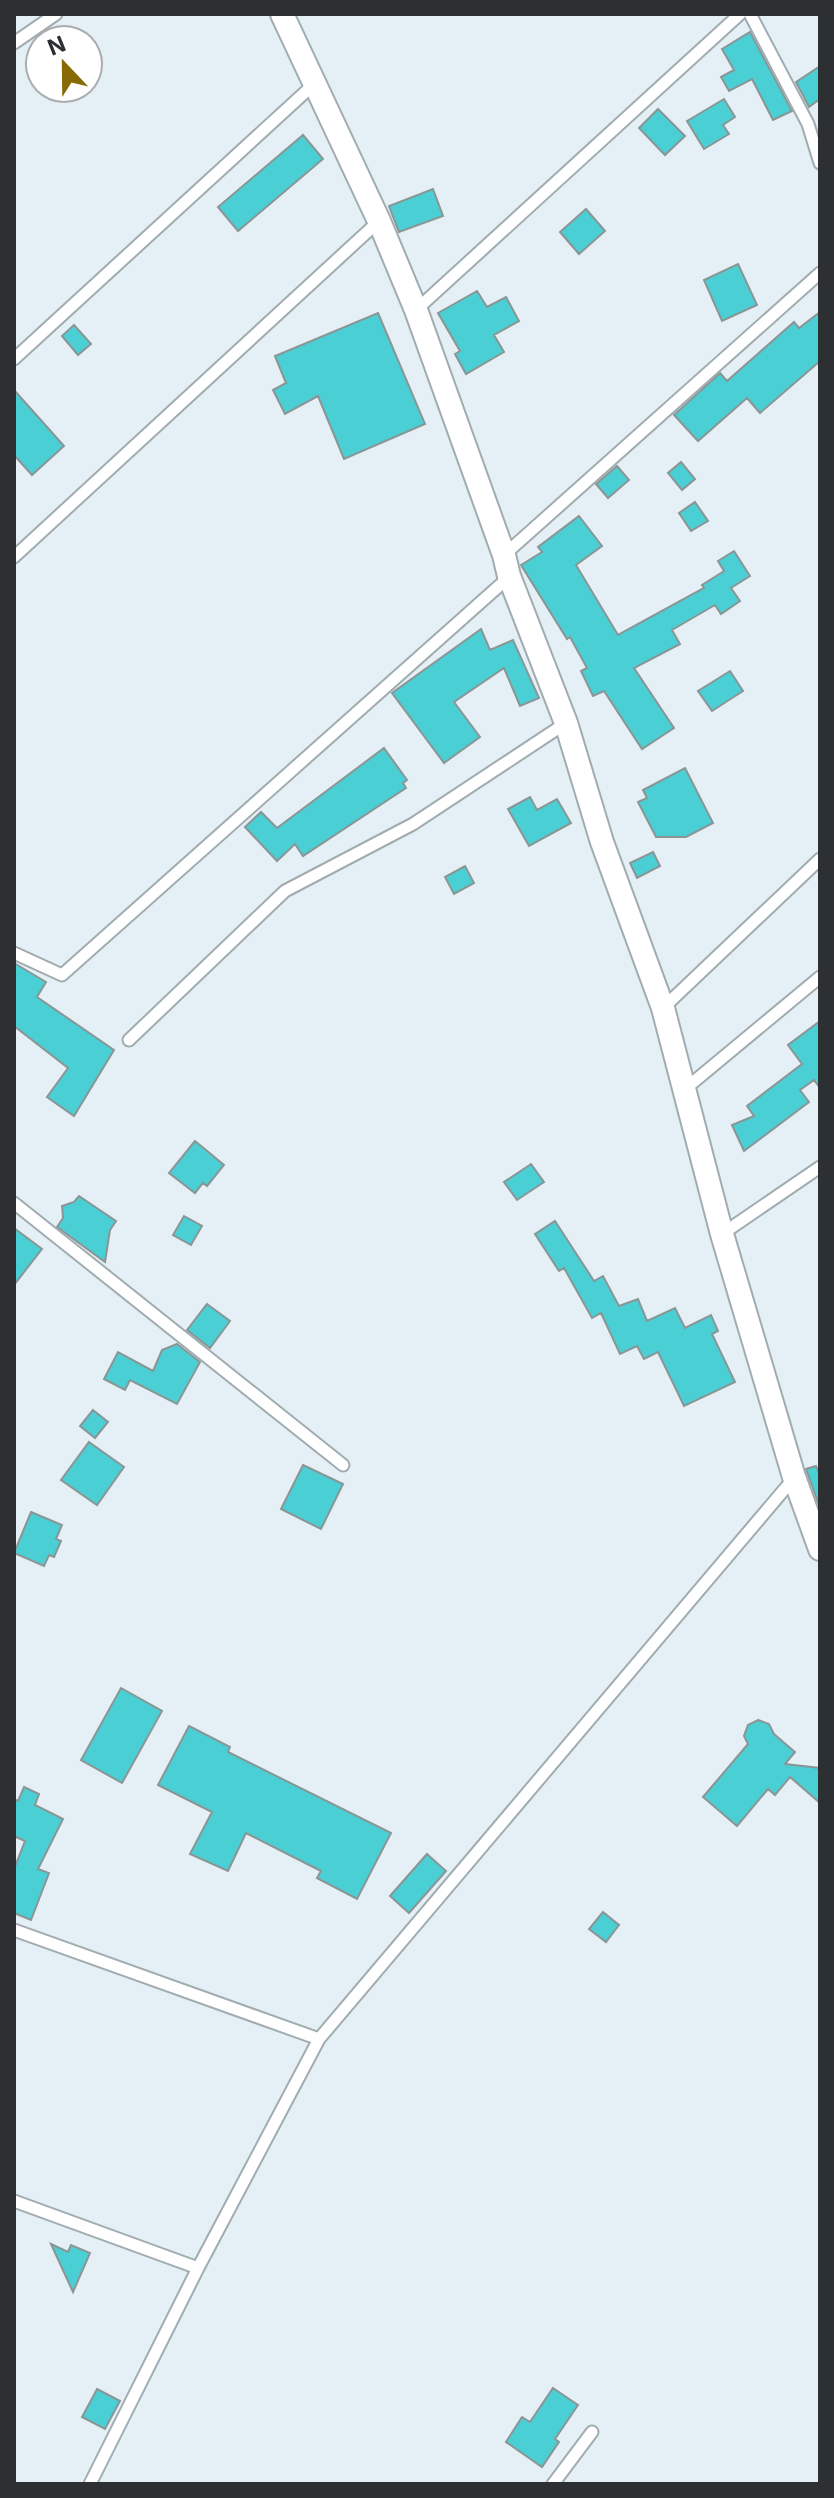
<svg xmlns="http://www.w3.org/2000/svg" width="834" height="2498" viewBox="0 0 834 2498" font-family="Inter,sans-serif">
<rect width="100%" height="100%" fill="#e5f0f6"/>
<!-- building -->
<path fill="#49cfd4" stroke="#8a9696" stroke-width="2" d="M750 32 792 111 773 120 752 79 729 91 721 77 734 70 722 49Z
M820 66V99L809 107 796 82Z
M724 99 735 117 723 125 729 134 704 149 687 121Z
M658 109 685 136 665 155 639 128Z
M303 135 323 159 238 231 218 207Z
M433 189 443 216 399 232 389 206Z
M586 209 605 231 579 254 560 232Z
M738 264 757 305 722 321 704 280Z
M477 291 487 307 506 297 519 321 494 335 504 352 466 374 455 354 460 351 438 313Z
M820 312V361L760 413 747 398 698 441 674 415 720 373 727 381 794 322 799 328Z
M378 313 425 424 344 459 318 396 285 414 273 390 286 383 275 356Z
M74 325 91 344 78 355 62 336Z
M14 390 64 446 32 475 14 455Z
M681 462 695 479 682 490 668 473Z
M617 466 629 480 608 498 596 484Z
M695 502 708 521 691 531 679 513Z
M579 516 602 546 576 565 618 635 704 588 702 585 724 571 718 561 734 551 750 576 731 588 740 601 721 614 715 605 672 630 680 644 634 668 674 728 642 749 604 691 593 696 581 671 587 668 570 637 567 639 521 565 542 552 538 547Z
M481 629 490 650 513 640 539 698 520 706 504 668 454 702 480 737 444 763 392 693Z
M730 671 743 691 712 711 698 691Z
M384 748 407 780 403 783 406 788 303 856 295 844 277 861 245 827 261 812 277 828Z
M685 768 713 823 686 837H656L638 802 647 798 643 790Z
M530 797 537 810 557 799 571 823 529 846 508 809Z
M653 852 660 866 637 878 630 863Z
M465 866 474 883 454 894 445 877Z
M14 963 46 982 37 997 114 1050 74 1116 47 1097 68 1068 14 1026Z
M820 1021V1088L814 1080 800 1090 809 1102 744 1151 732 1125 754 1116 747 1106 802 1064 788 1045Z
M195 1141 224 1165 207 1186 203 1183 195 1193 169 1173Z
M531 1164 544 1182 517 1200 504 1182Z
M79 1196 116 1221 110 1230 105 1262 57 1227 63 1218 62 1206 74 1202Z
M184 1216 202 1226 191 1245 173 1235Z
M555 1221 594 1281 603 1276 619 1306 638 1299 647 1321 675 1308 685 1328 711 1315 718 1331 712 1334 735 1382 684 1406 658 1352 644 1359 637 1346 620 1354 601 1313 592 1318 564 1268 559 1271 535 1234Z
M14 1228 42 1249 14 1285Z
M207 1304 230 1321 210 1348 187 1330Z
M177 1344 200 1362 177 1404 130 1380 125 1390 104 1379 118 1352 153 1371 162 1350Z
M93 1410 108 1422 95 1438 80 1426Z
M89 1442 124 1467 97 1505 61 1480Z
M303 1465 343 1484 321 1529 281 1509Z
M816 1466 820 1476V1508L806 1469Z
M31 1512 62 1525 56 1539 61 1541 54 1557 49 1555 44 1566 14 1553Z
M121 1688 162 1711 122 1783 81 1760Z
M758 1720 769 1724 774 1734 795 1752 785 1764 820 1768V1803L790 1777 775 1795 768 1789 737 1826 703 1797 748 1744 744 1736 748 1725Z
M189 1726 230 1747 228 1752 391 1833 357 1899 317 1878 321 1871 246 1833 228 1871 190 1854 212 1812 158 1785Z
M24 1787 39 1794 35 1805 63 1819 38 1869 49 1873 31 1920 14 1913V1869L25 1841 14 1836V1799L18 1801Z
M427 1854 446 1871 409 1913 390 1896Z
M603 1912 619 1925 606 1942 589 1929Z
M51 2244 68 2252 71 2245 90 2253 73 2292Z
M553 2388 578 2405 555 2439 559 2442 542 2467 506 2442 522 2417 530 2422Z
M97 2389 120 2401 105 2429 82 2417Z"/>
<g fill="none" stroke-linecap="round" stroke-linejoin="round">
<defs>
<path id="lane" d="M750 14 808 124 820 163
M14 43 56 14
M416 310 740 14
M14 359 313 85
M504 555 820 273
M14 557 379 221
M14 953 62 975 509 577
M663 1008 820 859
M129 1040 285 891 413 824 566 723
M685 1089 820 977
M14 1203 343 1465
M722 1234 820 1167
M14 1930 319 2039
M14 2201 198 2268
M90 2484 198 2268 319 2039 794 1478
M553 2484 592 2432"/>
<path id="street" d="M282 14 379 221 416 310 504 555 509 576 566 723 602 842 663 1008 722 1234 794 1477 820 1549"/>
</defs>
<!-- lane casing -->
<use href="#lane" stroke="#a1acb1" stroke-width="15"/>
<!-- street casing -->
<use href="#street" stroke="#a1acb1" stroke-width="26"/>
<!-- lane -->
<use href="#lane" stroke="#fff" stroke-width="11"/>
<!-- street -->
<use href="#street" stroke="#fff" stroke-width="22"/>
</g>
<!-- border -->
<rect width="834" height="2498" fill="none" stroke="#2c3032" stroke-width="32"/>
<!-- north arrow -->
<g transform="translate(64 64) rotate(338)"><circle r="38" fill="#ffffff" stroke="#abacad" stroke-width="2"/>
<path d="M0-6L14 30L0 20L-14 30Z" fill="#876905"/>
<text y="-12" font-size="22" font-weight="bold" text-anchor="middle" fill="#2c3032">N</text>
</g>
</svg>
